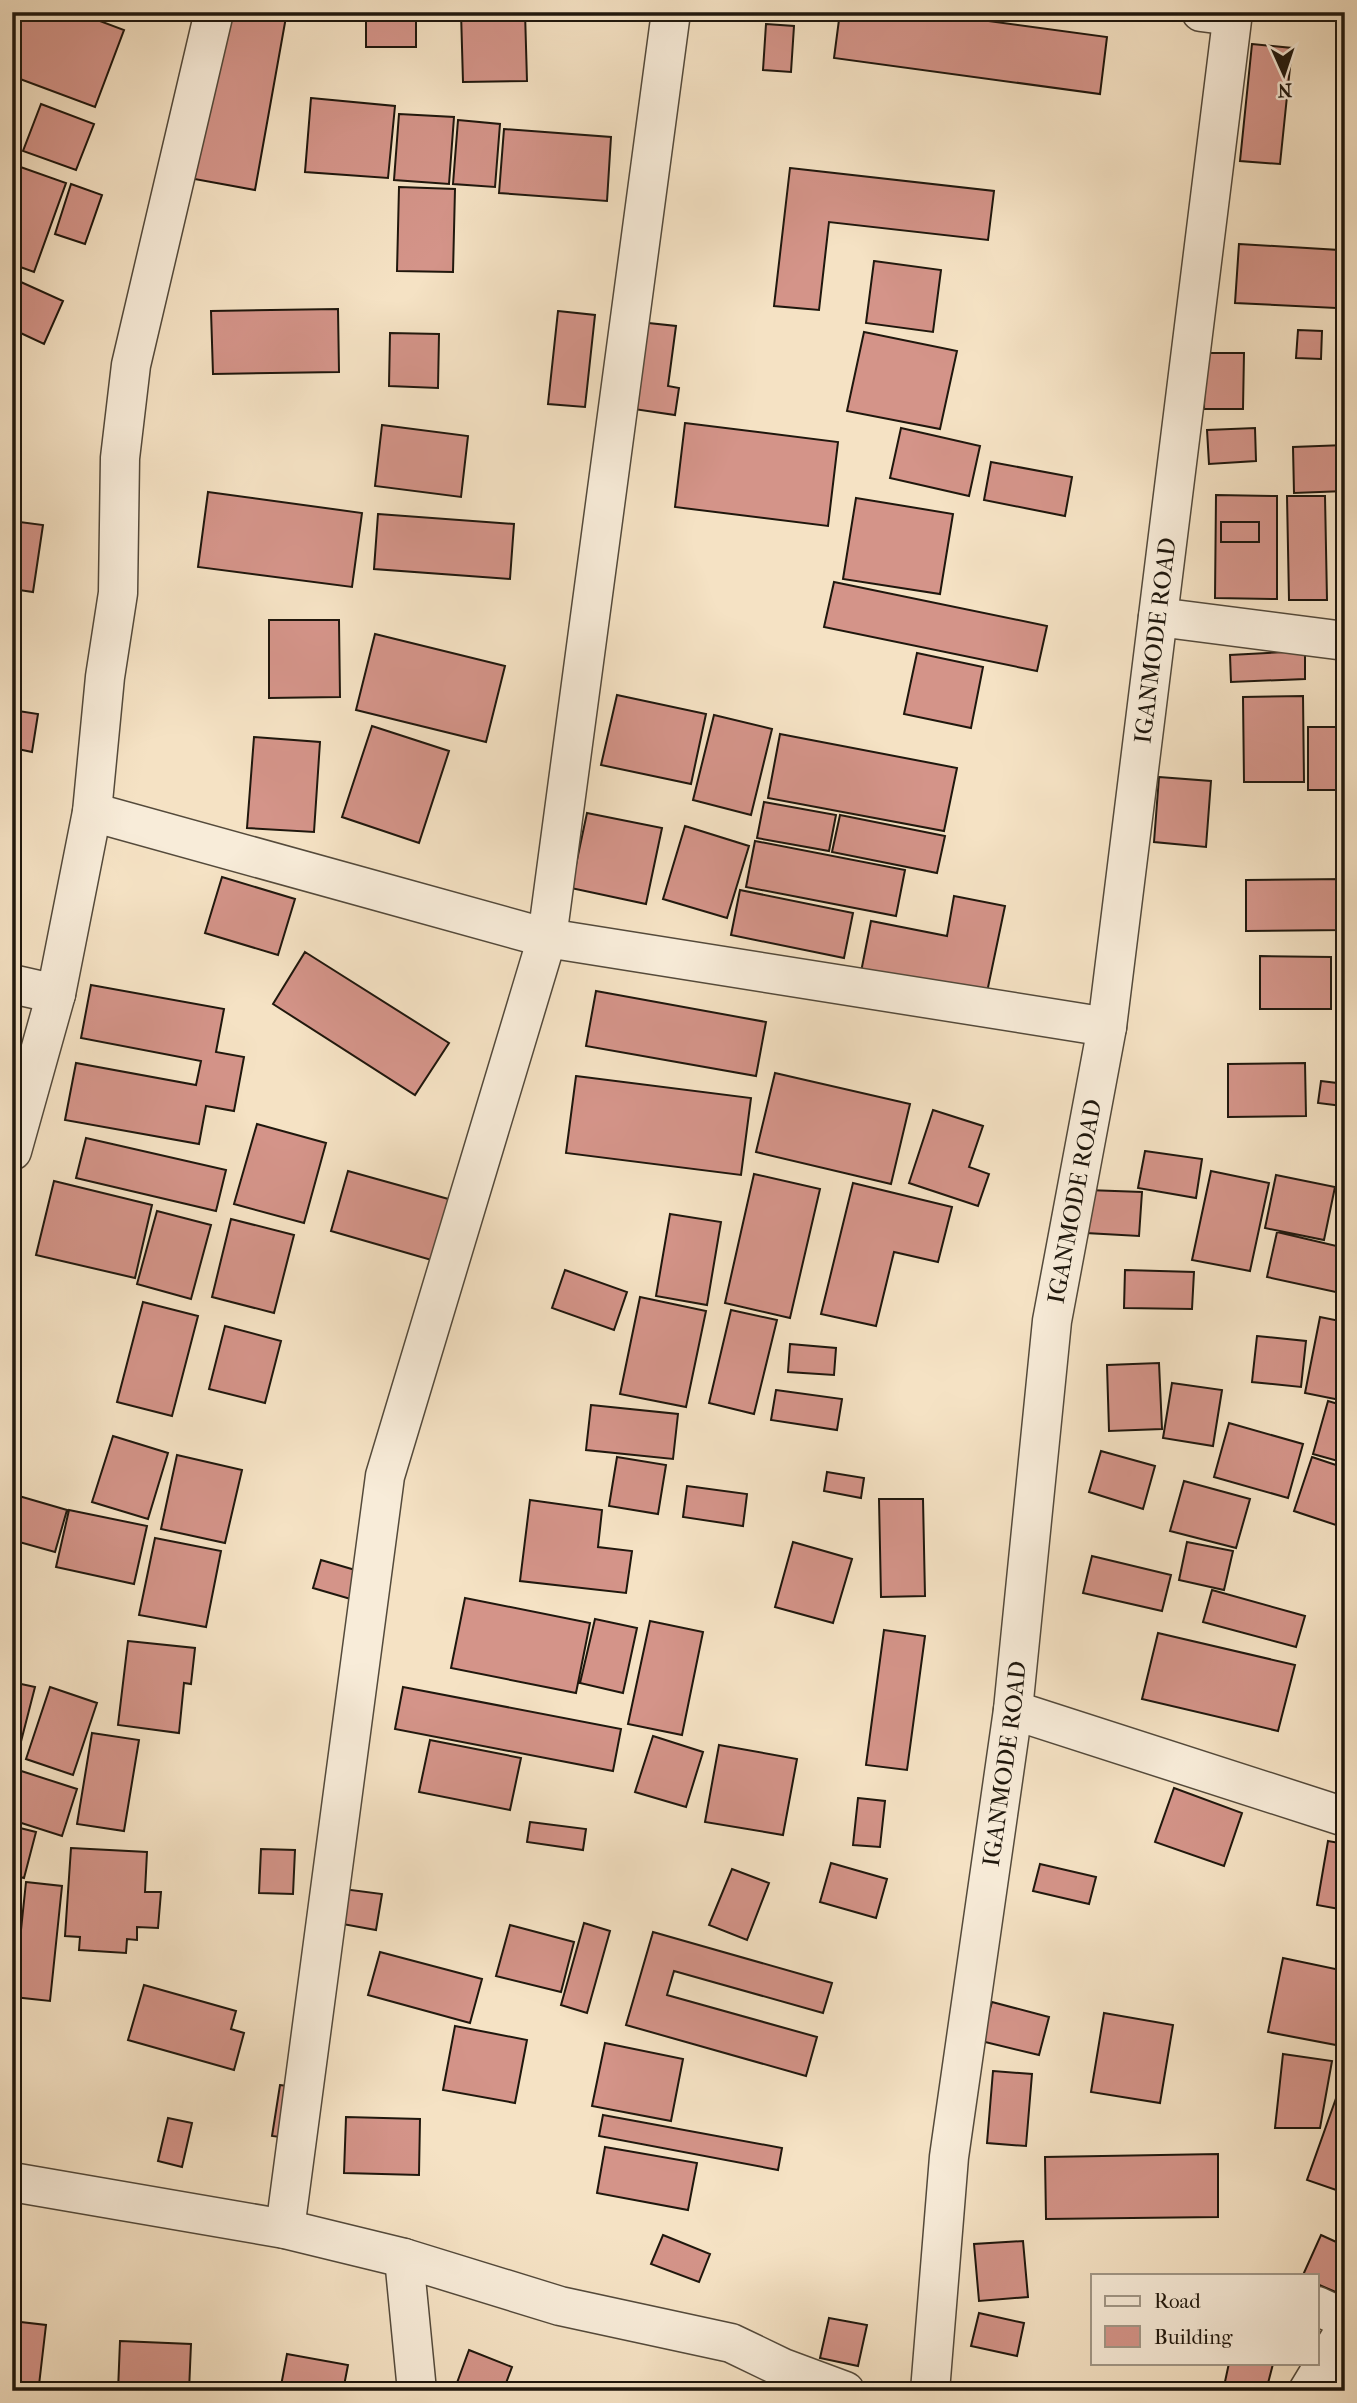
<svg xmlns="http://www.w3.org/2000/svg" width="1357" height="2403" viewBox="0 0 1357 2403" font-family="'IM FELL French Canon',serif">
<rect width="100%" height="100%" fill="#f5e2c4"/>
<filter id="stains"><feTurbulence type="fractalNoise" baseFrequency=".00286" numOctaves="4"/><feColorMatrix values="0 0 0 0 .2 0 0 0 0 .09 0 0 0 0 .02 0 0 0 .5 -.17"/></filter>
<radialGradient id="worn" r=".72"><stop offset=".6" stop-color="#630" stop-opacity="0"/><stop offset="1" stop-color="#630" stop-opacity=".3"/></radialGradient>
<!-- building -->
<path fill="#d49489" stroke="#1f170d" stroke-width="2" fill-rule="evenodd" d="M12 12H76L124 30 95 107 12 76Z
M219 12H262L286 17 255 190 189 178Z
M366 12H416V47H366Z
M461 12H525L527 81 463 82Z
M840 12H922L1107 37 1100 94 834 58Z
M766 24 794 26 791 72 763 70Z
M1252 44 1292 48 1280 164 1240 161Z
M311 98 395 106 388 178 305 172Z
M41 104 94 124 76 170 23 151Z
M399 114 454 117 449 184 394 180Z
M458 120 500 124 495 187 453 184Z
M504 129 611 137 607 201 499 193Z
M12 164 66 183 34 272 12 264Z
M790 168 994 191 988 240 829 222 819 310 774 306Z
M71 184 102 195 85 244 55 234Z
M399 187 455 189 453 272 397 271Z
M1239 244 1339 250 1336 308 1235 303Z
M874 261 941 270 933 332 866 323Z
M12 278 63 301 44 344 12 329Z
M338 309 339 372 213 374 211 311Z
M558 311 595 315 585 407 548 404Z
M639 322 676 326 668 386 679 388 675 415 627 408Z
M1298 330 1322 331 1321 359 1296 358Z
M864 332 957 351 940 429 847 411Z
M390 333 439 334 438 388 389 386Z
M1205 353H1244L1243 409H1204Z
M685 423 838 442 828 526 675 507Z
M382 425 468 436 461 497 375 486Z
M901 428 980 446 969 496 890 478Z
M1255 428 1256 461 1209 464 1207 430Z
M1345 445V491L1294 493 1293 447Z
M991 462 1072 477 1065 516 984 500Z
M208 492 362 513 352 587 198 567Z
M1216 495 1277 496V599L1215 598ZM1221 522H1259V542H1221Z
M1287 496H1325L1327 600H1289Z
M856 498 953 514 940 594 843 579Z
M378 514 514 524 510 579 374 569Z
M12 521 43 525 33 592 12 589Z
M1221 522H1259V542H1221Z
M834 582 1047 626 1037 671 824 627Z
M269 620H339L340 697 269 698Z
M375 634 505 666 486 742 356 710Z
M1305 651V679L1231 682 1230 655Z
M917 653 983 667 971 728 904 714Z
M617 695 706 714 691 784 601 765Z
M1303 696 1304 782H1244L1243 697Z
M12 710 38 714 32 752 13 748 12 753Z
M714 715 772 729 751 815 693 800Z
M372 726 449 751 419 843 342 817Z
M1308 727H1345V790H1308Z
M780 734 957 768 944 831 768 798Z
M254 737 320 742 314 832 247 828Z
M1159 777 1211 781 1206 847 1154 842Z
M764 802 836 815 829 851 757 838Z
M587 813 662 828 646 904 571 888Z
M840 815 945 836 937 873 832 852Z
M685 826 749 846 727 918 663 899Z
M755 841 905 870 896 916 746 887Z
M222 877 295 899 278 955 205 933Z
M1345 879V930L1246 931V880Z
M740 890 853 913 844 958 731 935Z
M954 896 1005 906 986 997 861 972 871 921 947 936Z
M305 952 449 1043 415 1095 273 1004Z
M1260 956 1331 957V1009H1260Z
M91 985 224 1009 216 1052 244 1057 234 1111 206 1106 199 1144 65 1120 76 1063 196 1085 201 1061 81 1038Z
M596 991 766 1022 756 1076 586 1046Z
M1305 1063 1306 1116 1228 1117V1064Z
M775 1073 910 1104 891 1184 756 1152Z
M576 1076 751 1098 741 1175 566 1153Z
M1321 1081 1345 1084V1173L1339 1172 1342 1106 1318 1103Z
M933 1110 983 1126 969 1167 989 1174 978 1206 909 1183Z
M257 1124 326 1143 304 1223 234 1204Z
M86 1138 226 1170 216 1211 76 1178Z
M1145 1151 1202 1159 1196 1198 1138 1188Z
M348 1171 452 1200 435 1261 331 1231Z
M1211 1171 1269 1183 1250 1271 1192 1260Z
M754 1174 820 1189 790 1318 725 1303Z
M1276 1175 1335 1187 1324 1240 1265 1228Z
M54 1181 152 1205 135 1278 36 1255Z
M853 1183 952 1207 938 1262 894 1252 876 1326 821 1314Z
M1087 1190 1142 1192 1139 1236 1086 1233Z
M157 1211 211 1225 191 1299 137 1284Z
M670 1214 721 1222 707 1305 656 1296Z
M231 1219 294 1235 274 1313 212 1297Z
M1277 1232 1345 1248V1294L1267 1277Z
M565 1270 627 1292 614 1330 552 1308Z
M1125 1270 1194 1272 1192 1309 1124 1308Z
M640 1297 706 1311 686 1407 620 1394Z
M143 1302 198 1316 172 1416 117 1402Z
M731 1310 777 1320 754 1414 709 1403Z
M1320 1317 1345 1322V1401L1305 1393Z
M225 1326 281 1341 265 1403 209 1389Z
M1257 1336 1306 1341 1301 1387 1252 1382Z
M790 1344 836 1348 834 1375 788 1372Z
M1159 1363 1162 1429 1109 1431 1107 1365Z
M1172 1383 1222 1390 1213 1446 1163 1438Z
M776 1390 842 1399 837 1430 771 1420Z
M1328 1401 1345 1406V1463L1313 1454Z
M591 1405 678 1414 673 1459 586 1450Z
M1229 1423 1303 1444 1288 1498 1214 1477Z
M113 1436 168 1453 148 1519 92 1502Z
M1101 1451 1155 1466 1143 1509 1089 1492Z
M177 1455 242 1470 225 1543 161 1529Z
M617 1457 666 1465 658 1514 609 1506Z
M1312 1457 1345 1468V1528L1294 1511Z
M827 1472 864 1478 861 1498 824 1491Z
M1184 1481 1250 1499 1236 1548 1170 1531Z
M687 1486 747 1494 743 1526 683 1517Z
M12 1494 67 1510 55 1552 12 1540Z
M879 1499H923L925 1596 881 1597Z
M530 1500 602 1510 598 1547 632 1551 626 1593 520 1581Z
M69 1510 147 1526 134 1584 56 1567Z
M155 1538 221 1551 206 1627 139 1615Z
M793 1542 852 1559 833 1623 775 1607Z
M1187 1542 1233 1551 1224 1590 1179 1580Z
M1092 1556 1171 1575 1162 1611 1083 1593Z
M321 1560 362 1572 354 1600 313 1588Z
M1212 1590 1305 1616 1296 1647 1203 1622Z
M465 1598 590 1623 576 1693 451 1668Z
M595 1619 637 1628 623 1693 580 1683Z
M650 1621 703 1632 682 1735 628 1724Z
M884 1630 925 1636 907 1770 866 1765Z
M1158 1633 1295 1665 1278 1731 1142 1699Z
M128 1641 195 1648 191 1684 184 1683 179 1733 118 1725Z
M12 1682 35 1687 16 1761 12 1760Z
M50 1687 97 1703 73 1775 26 1759Z
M403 1687 621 1729 613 1771 395 1729Z
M92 1733 139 1740 124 1831 77 1824Z
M653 1736 703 1752 686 1807 635 1792Z
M430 1740 521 1758 510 1810 419 1792Z
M719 1745 797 1759 783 1835 705 1822Z
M12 1768 77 1789 62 1836 12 1820Z
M1174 1788 1242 1813 1224 1866 1155 1842Z
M858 1798 885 1801 880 1847 853 1845Z
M530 1822 586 1829 583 1850 527 1842Z
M12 1826 36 1832 24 1878 12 1875Z
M1328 1841 1345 1844V1910L1317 1905Z
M71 1848 147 1852 145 1892H161L158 1928 137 1927V1940L127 1939 126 1953 79 1950 80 1937 65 1936Z
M261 1849 295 1850 293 1894 259 1893Z
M831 1863 887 1879 876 1918 820 1902Z
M1040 1864 1096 1877 1089 1904 1033 1891Z
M732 1869 769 1883 747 1940 709 1925Z
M26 1882 62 1886 50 2001 14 1997Z
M343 1889 382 1894 376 1930 337 1923Z
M584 1923 610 1931 587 2013 561 2005Z
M510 1925 574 1942 561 1992 496 1976Z
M653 1932 832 1983 823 2013 674 1971 667 1995 817 2037 806 2076 626 2025Z
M380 1952 482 1979 470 2023 368 1995Z
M1283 1958 1345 1971V2002L1336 2045 1268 2032Z
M144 1985 236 2011 231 2029 244 2033 234 2070 128 2040Z
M992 2002 1049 2017 1039 2055 981 2041Z
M1104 2013 1173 2025 1160 2103 1091 2092Z
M455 2026 527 2040 515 2103 443 2090Z
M605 2043 683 2059 671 2121 592 2106Z
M1283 2054 1332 2061 1320 2128H1275Z
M993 2071 1032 2074 1026 2146 987 2143Z
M1345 2073V2193L1307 2180Z
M280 2085 302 2088 295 2139 272 2136Z
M603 2115 782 2148 778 2170 599 2136Z
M346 2117 420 2119 419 2175 344 2173Z
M168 2118 192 2123 182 2167 158 2161Z
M605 2147 697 2163 688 2210 597 2193Z
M1218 2154V2217L1046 2219 1045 2157Z
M663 2235 710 2254 699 2282 651 2264Z
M1321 2235 1345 2246V2296L1317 2284V2275H1303Z
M1023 2241 1028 2297 979 2301 974 2244Z
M979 2313 1024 2323 1017 2356 971 2346Z
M829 2318 867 2325 858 2366 820 2358Z
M12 2321 46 2325 39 2385 12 2382Z
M120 2341 191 2344 189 2391H118Z
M469 2350 512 2367 503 2391H454Z
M287 2354 348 2365 343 2391H280Z
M1229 2363 1273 2364 1266 2391H1223Z"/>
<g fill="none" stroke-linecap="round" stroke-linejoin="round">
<defs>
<g id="minor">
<path d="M1201 12 1232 16"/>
<path d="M1158 617 1345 641"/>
<path d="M92 812 547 938 1107 1027"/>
<path d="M12 984 56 994"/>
<path d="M12 1151 56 994 92 812 105 677 118 593 120 458 131 365 214 12"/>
<path d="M1013 1710 1345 1817"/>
<path d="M12 2182 285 2229 404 2258 560 2306 731 2343 783 2368 845 2391"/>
<path d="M285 2229 385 1476 547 938 671 12"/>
<path d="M404 2258 417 2391"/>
<path d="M1317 2306 1345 2319"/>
<path id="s1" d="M930 2391 949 2157 1013 1710 1052 1321 1107 1027 1233 12"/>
<path d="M1308 2391 1345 2330"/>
</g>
</defs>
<!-- minor casing -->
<use href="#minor" stroke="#544a3b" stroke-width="41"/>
<!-- minor -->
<use href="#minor" stroke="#f8ecd9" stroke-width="38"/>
</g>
<g text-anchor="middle" stroke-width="5" stroke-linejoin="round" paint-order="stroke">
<!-- street labels -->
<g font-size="24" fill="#1f170d" stroke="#f8ecd9">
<text dy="8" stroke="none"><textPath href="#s1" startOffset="1766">IGANMODE ROAD</textPath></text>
<text dy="8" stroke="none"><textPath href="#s1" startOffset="1199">IGANMODE ROAD</textPath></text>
<text dy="8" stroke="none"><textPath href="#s1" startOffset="632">IGANMODE ROAD</textPath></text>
</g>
</g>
<!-- margin -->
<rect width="1357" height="2403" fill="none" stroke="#f5e2c4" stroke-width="42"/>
<rect x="14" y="14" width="1329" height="2375" fill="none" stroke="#1f170d" stroke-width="3.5"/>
<rect x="21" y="21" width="1315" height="2361" fill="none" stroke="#1f170d" stroke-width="2"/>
<!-- legend -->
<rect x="1091" y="2274" width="228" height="91" fill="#f8ecd9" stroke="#a19787" stroke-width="2"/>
<rect x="1105" y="2296" width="35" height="10" fill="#f8ecd9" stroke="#a19787" stroke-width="2"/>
<text x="1154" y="2308" font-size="21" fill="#1f170d">Road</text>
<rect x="1105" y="2326" width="35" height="21" fill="#d49489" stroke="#a19787" stroke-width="2"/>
<text x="1154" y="2344" font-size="21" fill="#1f170d">Building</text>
<!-- north arrow -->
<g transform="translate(1284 74) rotate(177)" stroke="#f8ecd9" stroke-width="5" paint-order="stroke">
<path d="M0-5L12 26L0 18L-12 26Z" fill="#1f170d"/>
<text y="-10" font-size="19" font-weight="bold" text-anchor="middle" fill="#1f170d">N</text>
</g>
<rect width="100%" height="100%" filter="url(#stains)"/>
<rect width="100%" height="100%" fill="url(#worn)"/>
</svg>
